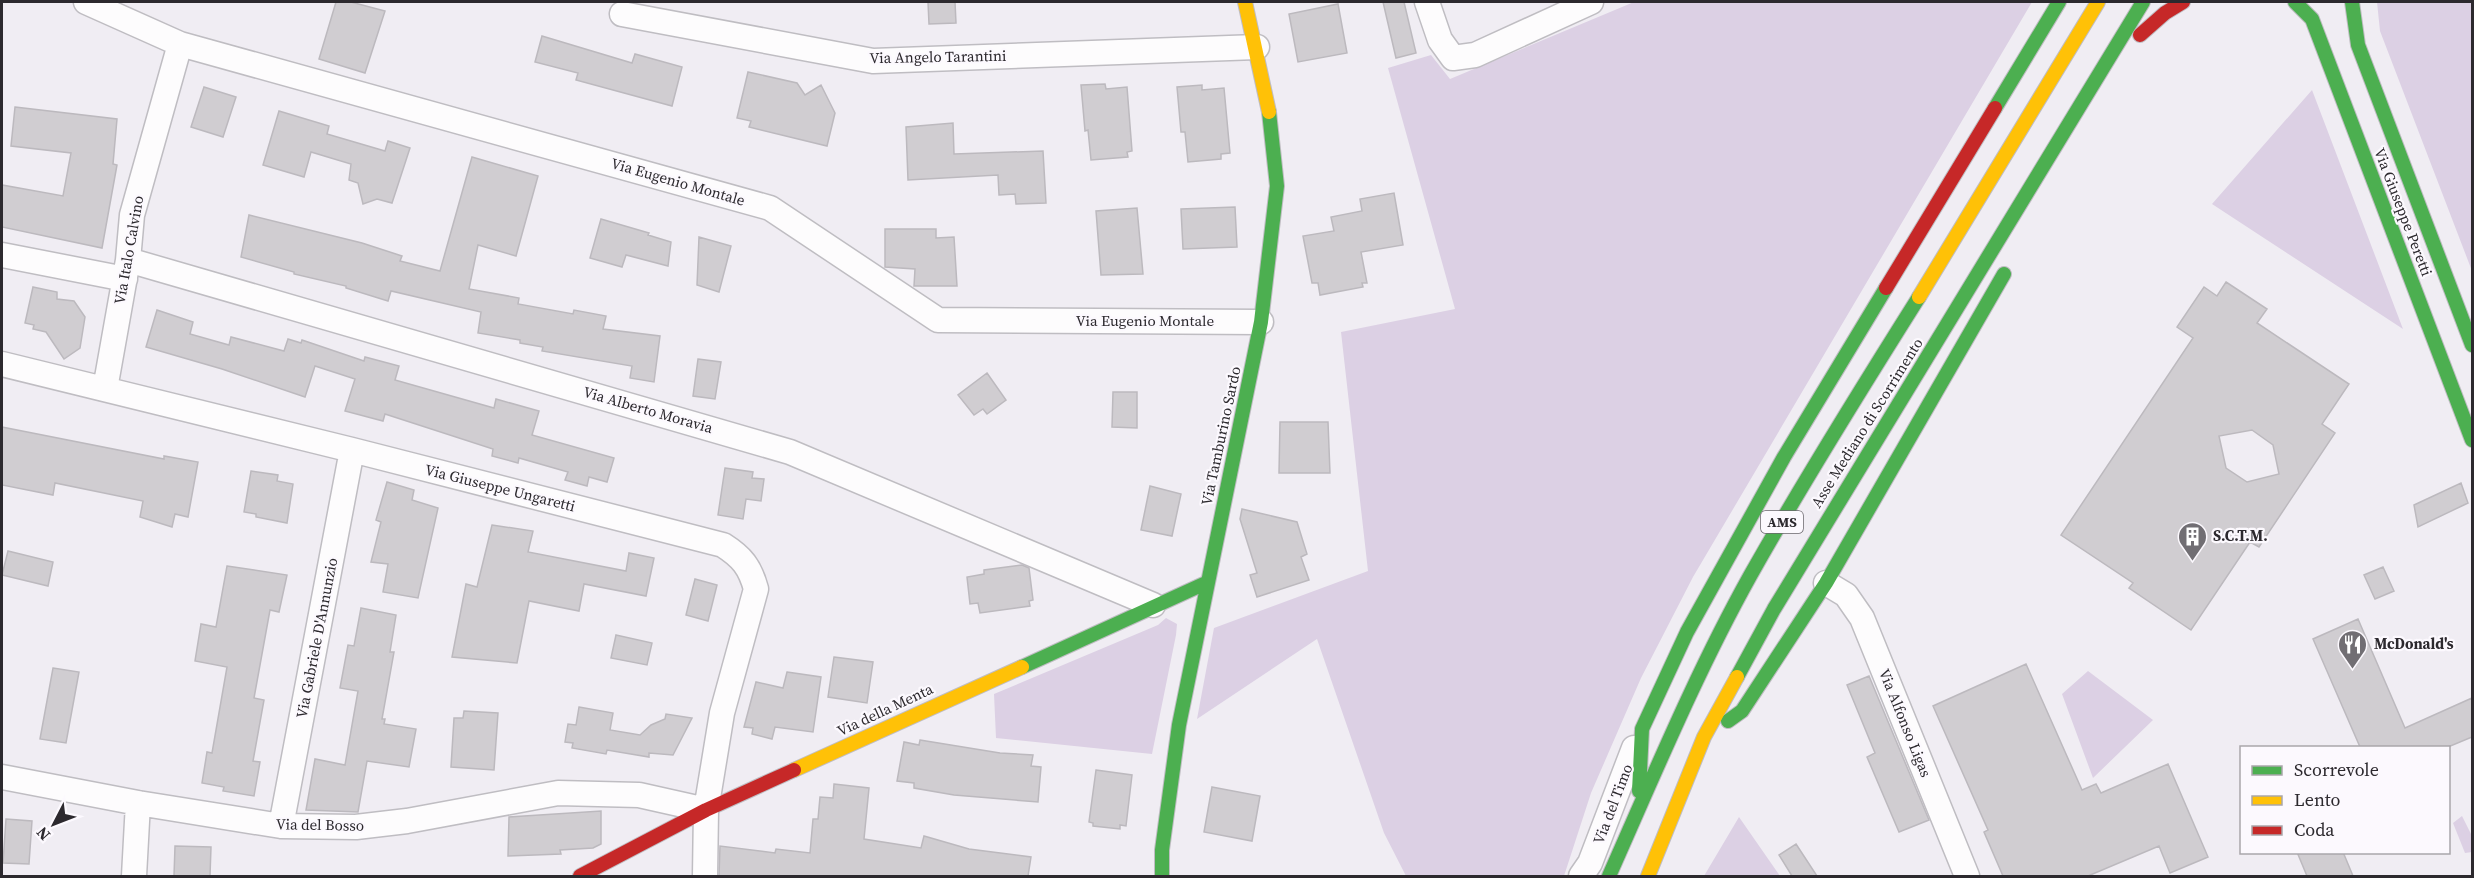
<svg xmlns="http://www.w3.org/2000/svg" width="2474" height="878" viewBox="0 0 2474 878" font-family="'Source Serif 4',serif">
<rect width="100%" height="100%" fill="#f0edf3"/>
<!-- green -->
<path fill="#dcd0e4" d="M1634 2H2032L1693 577 1641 678 1591 793 1564 876H1406L1384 833 1317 639 1197 719 1214 628 1368 571 1341 332 1455 309 1388 68 1431 55 1450 79Z
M2377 2H2472V271L2380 31Z
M2312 90 2403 329 2212 204Z
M1166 618 1177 624 1176 635 1152 754 996 738 994 694 1158 625Z
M2088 671 2153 720 2093 778 2062 694Z
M2462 816 2472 836V852L2465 853 2453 823Z
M1739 817 1780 876H1704Z"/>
<!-- building -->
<path fill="#d0cdd1" stroke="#bcb9be" stroke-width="1.5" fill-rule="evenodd" d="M336 2H351L385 11 365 73 319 59Z
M928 2H955L956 23 929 24Z
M1383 2H1404L1416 53 1396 58Z
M1338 4 1347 53 1298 62 1289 14Z
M542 36 632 63 635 54 682 67 672 106 576 80 578 73 535 62Z
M748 72 797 83 805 95 821 85 835 113 827 146 749 127 751 121 737 118Z
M1105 84 1106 89 1127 87 1132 151 1127 152 1128 157 1091 160 1088 130 1085 131 1081 85Z
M1202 85V90L1224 88 1230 153 1221 154V159L1188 162 1185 132H1181L1177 87Z
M204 87 236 97 223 137 191 127Z
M15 107 117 119 113 164 117 165 102 248 2 227V185L63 196 71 153 11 146Z
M279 111 329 126 327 134 385 151 388 141 410 148 392 203 377 199 363 204 358 183 349 180 351 164 311 152 304 177 263 165Z
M953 123 954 154 1043 151 1046 203 1016 204 1015 194 999 195 998 175 908 180 906 127Z
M472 157 538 176 516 256 478 245 469 289 519 298 518 304 573 314 574 310 606 316 603 329 660 336 654 382 630 378 632 366 542 351 543 347 520 343V340L478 333 481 312 391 291 388 301 346 288V286L294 274V272L241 257 249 215 362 243 402 256 400 261 440 271Z
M1394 193 1403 245 1361 252 1367 283H1362L1363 287 1320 295 1318 283H1312L1303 236 1334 231 1331 217 1362 211 1360 199Z
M1235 207 1237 247 1183 249 1181 209Z
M1137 208 1143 274 1101 275 1096 211Z
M601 219 649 233 648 235 671 242 668 266 626 255 622 267 590 258Z
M885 229H936V238L954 237 957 286H914L915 269 885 267Z
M699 237 731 246 719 292 697 285Z
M2226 282 2267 309 2257 323 2349 384 2322 424 2335 433 2259 547 2250 542 2191 630 2129 588 2133 583 2061 535 2193 338 2177 327 2204 287 2217 296ZM2252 430 2273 445 2279 474 2247 482 2226 468 2219 436Z
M33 287 57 292V299L74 301 85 317 80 348 64 359 46 332 33 329 34 325 25 323Z
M157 310 193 322 190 334 229 345 231 337 284 351 288 339 301 343 302 340 364 361 365 357 399 366 395 380 494 408 496 399 539 411 532 435 614 458 607 482 589 477 587 486 565 480 568 472 519 458 518 463 492 456 493 449 385 414 383 421 345 411 355 379 315 366 305 397 222 369 146 347Z
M698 359 721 362 715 399 693 396Z
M987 373 1006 400 987 414 983 409 974 415 958 395Z
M1113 392H1137V428L1112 427Z
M1280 422H1328L1330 473H1279Z
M2 427 164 459V456L198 462 188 517 175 514 172 527 140 517 143 501 55 483 53 495 2 485Z
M725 468 753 472 752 478 764 479 761 501 746 499 743 519 718 515Z
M251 471 278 475 277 481 293 484 287 523 256 517V514L244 512Z
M387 482 414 490 412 500 438 508 418 598 383 592 388 564 371 562 381 522 376 520Z
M2461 483 2468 503 2418 527 2414 505Z
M1150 486 1181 494 1172 536 1141 530Z
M1242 509 1297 522 1307 554 1301 557 1309 580 1257 597 1250 575 1257 573 1240 519Z
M492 525 533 531 528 552 626 571 629 553 654 558 646 596 584 584 579 611 529 601 517 663 452 657 466 584 477 587Z
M8 551 53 562 48 586 2 575Z
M1022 565 1029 568 1033 600 1029 601 1030 606 980 613 978 603 970 604 967 577 984 574V570Z
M227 566 287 575 279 612 270 610 254 698 264 700 253 761 260 762 254 796 223 791 224 787 202 783 207 752 212 753 227 667 195 661 201 624 216 627Z
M2383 567 2394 591 2375 599 2364 575Z
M695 579 717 585 708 621 686 615Z
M361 608 396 615 390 652H394L382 719H385L384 724 416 729 409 767 367 761 358 812 306 810 315 759 345 765 358 691 340 688 348 645 354 646Z
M2358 619 2405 728 2472 698V737L2448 747H2358H2360L2313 639Z
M616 635 652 643 647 665 611 658Z
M834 657 873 662 867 703 828 697Z
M2026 664 2082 790 2096 784 2101 793 2168 764 2208 857 2170 873 2159 846 2088 876H2003L1984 832 1988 830 1933 706Z
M53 668 79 672 66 743 40 739Z
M787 672 821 677 813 732 775 727 772 739 752 734 753 728 744 727 756 682 783 688Z
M1869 676 1929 820 1899 832 1867 757 1875 753 1847 685Z
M579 707 613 713 610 730 640 735 651 725 665 719 666 714 692 718 673 755 649 753V757L607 750 606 754 572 748 573 743 565 742 568 724 576 725Z
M464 711 498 713 494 770 451 767 454 718H463Z
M920 740 1000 753 1033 755 1031 766 1041 767 1038 802 954 795 914 788V783L897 781 904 742 919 745Z
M1096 770 1132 775 1126 826 1120 825V829L1093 826V823L1089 822Z
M834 784 869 788 864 839 921 848 924 836 969 849 1031 857 1028 876H719L720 846 775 853 776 849 810 853 813 819H818L820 797 833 798Z
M1212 787 1260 796 1252 841 1204 832Z
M601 811V844L593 848 560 850 561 854 508 856 509 817Z
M6 819 32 821 29 864 3 863Z
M1796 844 1817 876H1792L1779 855Z
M175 846 211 847 210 876H174Z
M2297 852H2343L2353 876H2307Z"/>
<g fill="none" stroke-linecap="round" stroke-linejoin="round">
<defs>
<path id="street" d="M86 2 180 44 770 208 938 320 1261 322
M1427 2 1440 40 1453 58 1475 55 1591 2
M622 14 873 61 1257 47
M2 255 125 279
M128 260 790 452 1153 605
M2 364 352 450 723 545C742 557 750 567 756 589L722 713 706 810 705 876
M105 389 128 260 132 215 180 44
M1826 583 1846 595 1862 618 1967 876
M2 777 138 803 281 826 356 827 407 821 558 793 639 795 706 810
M281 826 352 450
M134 876 138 803
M1581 876 1590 863 1634 748"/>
<path id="fast" d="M2295 2 2312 19 2472 440
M2352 2 2358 45 2472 345
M1995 108 2059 2
M1022 667 1208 582
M1737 677 1774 609 2143 2
M1728 721 1742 711 1826 583 2004 274
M1639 791 1642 729 1687 632 1784 457 1886 288
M1162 876V850L1179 725 1261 322 1277 186 1269 112
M1609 876C1654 775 1696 673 1750 576 1803 482 1861 389 1919 297"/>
<path id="slow" d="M1245 2 1269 112
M1919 297 2098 2
M794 770 1022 667
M1648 876 1704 737 1737 677"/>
<path id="jam" d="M2140 35 2165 13 2183 2
M1886 288 1995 108
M580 876 706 810 794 770"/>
</defs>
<!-- street casing -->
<use href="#street" stroke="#bfbdc2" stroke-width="27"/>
<!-- fast casing -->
<use href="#fast" stroke="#bfbdc2" stroke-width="16"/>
<!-- slow casing -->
<use href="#slow" stroke="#bfbdc2" stroke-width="16"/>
<!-- jam casing -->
<use href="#jam" stroke="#bfbdc2" stroke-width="16"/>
<!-- street -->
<use href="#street" stroke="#fdfcfd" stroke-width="24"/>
<!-- fast -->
<use href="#fast" stroke="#4caf50" stroke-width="14"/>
<!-- slow -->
<use href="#slow" stroke="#ffc107" stroke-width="14"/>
<!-- jam -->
<use href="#jam" stroke="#c62828" stroke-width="14"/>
</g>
<!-- icons -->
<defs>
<symbol id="building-pin" viewBox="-11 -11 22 30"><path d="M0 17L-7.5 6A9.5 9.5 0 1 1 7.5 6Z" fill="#716e73" stroke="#fcf9fe"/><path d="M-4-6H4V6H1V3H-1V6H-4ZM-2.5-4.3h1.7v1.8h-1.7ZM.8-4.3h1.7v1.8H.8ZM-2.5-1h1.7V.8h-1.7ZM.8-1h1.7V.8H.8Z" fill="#fff"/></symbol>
<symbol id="restaurant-pin" viewBox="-11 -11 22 30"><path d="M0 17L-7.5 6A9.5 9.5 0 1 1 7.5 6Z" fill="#716e73" stroke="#fcf9fe"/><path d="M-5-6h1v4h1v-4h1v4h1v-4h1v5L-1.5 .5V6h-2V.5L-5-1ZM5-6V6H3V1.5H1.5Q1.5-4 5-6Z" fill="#fff"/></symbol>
</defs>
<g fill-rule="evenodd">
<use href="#building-pin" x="2176" y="520" width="33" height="45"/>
<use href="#restaurant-pin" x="2336" y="628" width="33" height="45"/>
</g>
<g text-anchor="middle" stroke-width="4.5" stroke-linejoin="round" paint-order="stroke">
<!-- shield labels -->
<rect fill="#fcf9fe" stroke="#6a676c" stroke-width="1.5" x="1761" y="511" width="42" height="22" rx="4.5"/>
<g font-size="14" font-weight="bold" fill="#2c292e">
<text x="1782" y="527">AMS</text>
</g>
<!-- street labels -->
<g font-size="15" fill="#2c292e" stroke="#fcf9fe">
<text transform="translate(938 57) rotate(-1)" y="5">Via Angelo Tarantini</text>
<text transform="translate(678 182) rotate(16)" y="5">Via Eugenio Montale</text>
<text transform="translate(2403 212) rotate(69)" y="5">Via Giuseppe Peretti</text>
<text transform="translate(129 250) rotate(-80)" y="5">Via Italo Calvino</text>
<text x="1145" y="326">Via Eugenio Montale</text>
<text transform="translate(648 410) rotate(16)" y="5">Via Alberto Moravia</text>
<text transform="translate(1867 423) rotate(-58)" y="5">Asse Mediano di Scorrimento</text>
<text transform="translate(1221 436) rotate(-78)" y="5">Via Tamburino Sardo</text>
<text transform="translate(500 488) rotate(14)" y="5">Via Giuseppe Ungaretti</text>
<text transform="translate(317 638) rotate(-79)" y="5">Via Gabriele D'Annunzio</text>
<text transform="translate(885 710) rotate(-25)" y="5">Via della Menta</text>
<text transform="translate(1905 723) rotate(68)" y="5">Via Alfonso Ligas</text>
<text transform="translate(1613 804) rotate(-69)" y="5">Via del Timo</text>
<text transform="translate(320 825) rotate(1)" y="5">Via del Bosso</text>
</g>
<!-- poi labels -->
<g font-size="15" font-weight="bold" fill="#2c292e" stroke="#fcf9fe" text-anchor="start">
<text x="2213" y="541">S.C.T.M.</text>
<text x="2374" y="649">McDonald's</text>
</g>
</g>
<!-- border -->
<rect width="2474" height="878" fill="none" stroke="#2c292e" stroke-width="6"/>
<!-- legend -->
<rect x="2240" y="746" width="210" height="108" fill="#fcf9fe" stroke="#a9a6ab" stroke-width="1.5"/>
<rect x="2252" y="766" width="30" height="9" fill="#4caf50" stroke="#a9a6ab" stroke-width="1.5"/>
<text x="2294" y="776" font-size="18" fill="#2c292e">Scorrevole</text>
<rect x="2252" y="796" width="30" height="9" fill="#ffc107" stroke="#a9a6ab" stroke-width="1.5"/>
<text x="2294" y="806" font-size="18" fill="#2c292e">Lento</text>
<rect x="2252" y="826" width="30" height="9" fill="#c62828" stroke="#a9a6ab" stroke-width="1.5"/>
<text x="2294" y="836" font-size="18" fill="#2c292e">Coda</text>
<!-- north arrow -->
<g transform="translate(54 824) rotate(228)" stroke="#fcf9fe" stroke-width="4.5" paint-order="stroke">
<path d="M0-4.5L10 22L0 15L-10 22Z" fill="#2c292e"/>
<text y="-9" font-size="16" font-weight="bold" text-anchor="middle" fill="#2c292e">N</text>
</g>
</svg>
